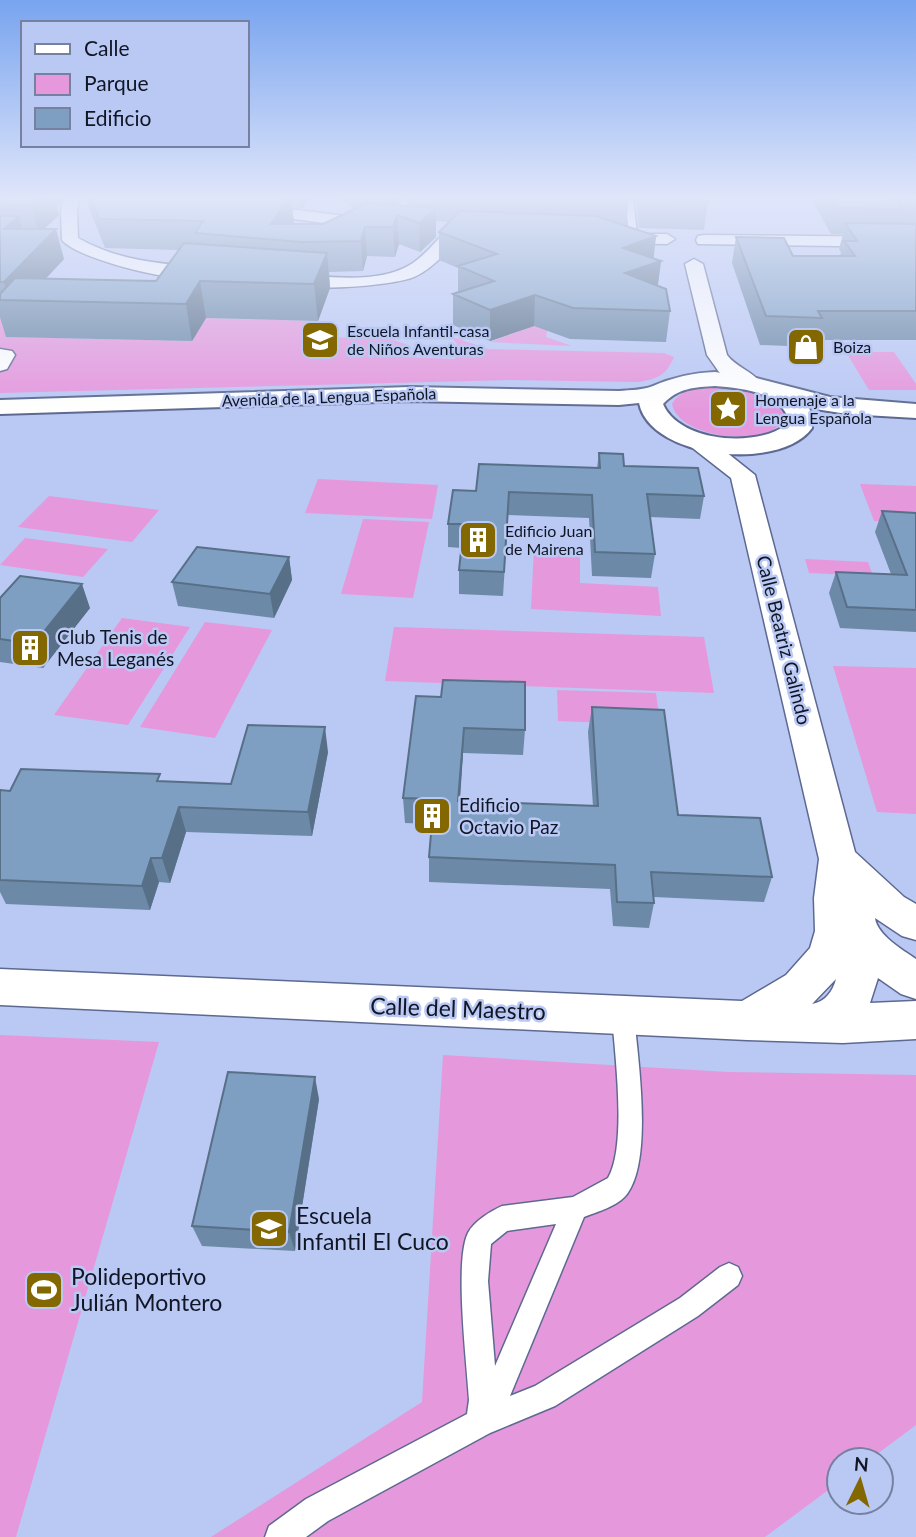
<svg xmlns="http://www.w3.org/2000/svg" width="916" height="1537" viewBox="0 0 916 1537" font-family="Lato,sans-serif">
<rect width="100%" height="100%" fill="#bac8f4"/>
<!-- green -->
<path fill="#e598dc" d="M532 298 586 317 547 331 546 337 572 346 490 342 530 327Z
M0 314 7 337 192 341 205 318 313 321 308 337 388 338 408 345 405 357 455 359 458 345 450 336 488 349 664 353 674 357C666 376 657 379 638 382L510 380 0 393Z
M846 352H894L916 384V390H869Z
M721 385C744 387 771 392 785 411 786 450 679 442 672 404 682 387 703 386 721 385Z
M318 479 438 485 432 519 305 513Z
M860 484 916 486V523L874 521Z
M49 496 159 510 132 542 18 527Z
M363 519 429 522 413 598 341 594Z
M25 538 108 549 83 577 0 565Z
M534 547 580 549V583L658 587 661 616 531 609Z
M805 559 868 562 873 576 809 573Z
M122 618 190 627 128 725 54 715Z
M205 622 272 630 215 738 140 727Z
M394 627 704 637 714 693 385 681Z
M833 666 916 668V814L877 812Z
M557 690 656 693 660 725 558 721Z
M0 1035 159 1042 16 1537H0Z
M443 1055 728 1072 916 1075V1425L869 1460H839V1482L765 1537H211L422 1402Z"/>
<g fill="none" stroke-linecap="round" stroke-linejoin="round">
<defs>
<path id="lane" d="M625 198H633L637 233 629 242 625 239 629 233Z
M623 1006 631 1009 634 1016C638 1059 653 1159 627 1194 618 1206 597 1212 584 1217L510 1396 535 1386 680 1298 720 1267 729 1263 738 1267 742 1276 738 1285 698 1316 555 1406 490 1433 328 1521 306 1537H265L269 1526 306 1499 467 1414 469 1400C467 1364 454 1261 468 1233 474 1221 491 1211 502 1206L573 1197 608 1178C627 1145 615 1055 612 1016L615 1009ZM556 1224 495 1366 488 1281 491 1244 507 1231Z"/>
<path id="street" d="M64 198H80L77 210 78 238C120 262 164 264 211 268L220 273C204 292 79 261 62 240L61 210Z
M220 198H243L265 206 378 220 386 225 378 230 263 215Z
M454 227 462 232C450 249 434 268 414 277 393 286 289 295 275 278L284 273C324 276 378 286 413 263 426 254 437 240 448 229Z
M608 234H667L675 239 667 244 602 243 600 239Z
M704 235 916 237V247L698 244 696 240 698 236Z
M694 259 703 264 727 355C736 367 752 371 761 383L758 388H742L719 372 707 355 685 264Z
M0 349 12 351 15 355 7 369 0 371Z
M698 434 706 436 755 475 855 852 904 897 916 904V940L902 936 875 918C877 935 903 950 916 959V999L901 994 878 978 870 1003 916 1001V1039L843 1043 747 1040 0 1005V969L742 1001 786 975 810 948 815 931 814 898 819 859 731 478 690 446 686 441 690 436ZM836 979C833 991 825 1002 812 1004Z"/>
<path id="highway" d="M715 372 756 378 830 397 916 404V418L847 414 809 408 812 415V428C781 472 650 459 639 403L619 405 410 401 0 414V400L410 387 619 391C630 390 644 390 653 386 674 377 692 373 715 372ZM715 386C739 388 775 391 787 415L786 425C756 448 679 442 663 404 678 388 695 387 715 386Z"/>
</defs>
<!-- lane casing -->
<use href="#lane" stroke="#5d6990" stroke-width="3"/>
<!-- street casing -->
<use href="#street" stroke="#5d6990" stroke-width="3"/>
<!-- highway casing -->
<use href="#highway" stroke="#5d6990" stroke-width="4"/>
<!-- lane -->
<use href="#lane" fill="#fff" fill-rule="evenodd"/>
<!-- street -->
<use href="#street" fill="#fff" fill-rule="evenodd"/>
<!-- highway -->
<use href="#highway" fill="#fff" fill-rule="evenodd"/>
</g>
<!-- wall -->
<path fill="#6c89a7" d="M0 198H62L59 206H56L59 215 44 229 64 259 46 278 156 281 179 250 105 248 85 198H309L303 208 292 207 294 223 293 224H323L355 210 339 198H402L397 206H407V198H629L626 226 656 236 653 258 661 261 658 285 670 311 666 342 570 339 534 326 490 341 453 325V294L458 292V268L439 260V232L449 222 436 221V237L420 252 399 244 395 257 367 256 363 271 329 272 330 288 318 321 206 318 192 341 6 337 0 317Z
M636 198H707L708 201 704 230 639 228Z
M811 198H916V340H816L814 347 760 345 732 263 736 237 793 256H840L841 252 839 249 843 234H831Z
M599 453 624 466 704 496 700 519 650 517 655 554 651 578 592 576 589 518 508 515 503 596 459 594V570L461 548 448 547V524L476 491 597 468Z
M882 511 916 513V632L840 628 829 593 836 572 891 574 875 532Z
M289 557 292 580 274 618 178 606 172 582Z
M0 598 90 608 43 668 0 662Z
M416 696 525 730 523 755 463 753 460 801 593 806 588 732 592 707 678 815 772 877 764 902 654 897V903L649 928 613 926 610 889 429 882V857L432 824 405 823 403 798Z
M328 752 312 836 186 832 170 883 159 882 150 910 6 904 0 892V790L10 791 162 782 231 784Z
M319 1099 295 1251 202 1246 192 1226Z"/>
<!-- shaded-wall -->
<path fill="#586f88" d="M39 198H54L59 215 39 234 31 205Z
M57 198H62L59 206Z
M288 198H291L294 223 282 241 271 224Z
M302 198H309L303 208Z
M386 198H402L387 218Z
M436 208V237L420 252 419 223Z
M397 215 399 244 395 257 393 227Z
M19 216 27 245 4 229Z
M365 227 367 256 363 271 361 241Z
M56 229 64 259 26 300H9L4 282Z
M656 236 653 264 661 261 657 290 622 303 623 248Z
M327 253 330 288 318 321 314 284Z
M200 281 206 318 192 341 186 304Z
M535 295 534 326 490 341V310Z
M289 557 292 580 274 618 270 594Z
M82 584 90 608 43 668 34 644Z
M325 727 328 752 312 836 308 812Z
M464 728 463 753 458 825V801Z
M179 807 186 832 170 883 162 858Z
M151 858 159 882 150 910 142 886Z
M315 1077 319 1099 295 1251 289 1232Z"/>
<!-- building -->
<path fill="#7e9fc2" stroke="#586f88" stroke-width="2" d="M0 198H39L31 205H0Z
M90 198H288L271 224H323L368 203 436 208 419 223 397 215 393 227H365L361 241 302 242 195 233 203 221 99 219Z
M597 198H629V199Z
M642 198H707L708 201 642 200Z
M831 198H894L902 209 837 208Z
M907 198H916V209H915Z
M460 211 596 216 656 236 623 248 661 261 625 273 666 289 670 311 573 308 535 295 490 310 453 294 494 281 458 266 497 254 439 232Z
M0 216H19L4 229H56L4 282H0Z
M845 223 916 224V311H818L822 318 766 316 736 237 784 238 793 256H855L844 241H857Z
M184 243 327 253 314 284 200 281 186 304 0 300V294L15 278 156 281Z
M599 453 623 454 624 466 698 468 704 496 647 494 655 554 595 552 592 495 509 492 504 572 459 570 464 524H448L453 490 476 491 479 464 600 468Z
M882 511 916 513V610L847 607 836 572 907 575Z
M197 547 289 557 270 594 172 582Z
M20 576 82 584 34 644 0 639V598Z
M443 680 525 682V730L464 728 458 801 598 806 592 707 664 710 678 815 760 818 772 877 651 872 654 903 617 902 615 865 429 857 434 799 403 798 416 696 441 697Z
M248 725 325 727 308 812 179 807 162 858H151L142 886 0 880V790L10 791 21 769 160 774 157 781 231 784Z
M228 1072 315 1077 289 1232 192 1226Z"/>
<!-- sky -->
<linearGradient id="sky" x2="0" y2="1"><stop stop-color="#78a4ef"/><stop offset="0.48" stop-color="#e0e6fa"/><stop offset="1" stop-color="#e0e6fa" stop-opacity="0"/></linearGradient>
<rect width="916" height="413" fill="url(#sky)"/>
<!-- icons -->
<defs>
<symbol id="school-square" viewBox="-11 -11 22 22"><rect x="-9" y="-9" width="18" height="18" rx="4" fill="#836700" stroke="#bac8f4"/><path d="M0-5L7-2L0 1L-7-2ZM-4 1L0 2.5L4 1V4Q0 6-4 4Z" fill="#fff"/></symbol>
<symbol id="shop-square" viewBox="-11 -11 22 22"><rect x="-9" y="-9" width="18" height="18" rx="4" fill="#836700" stroke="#bac8f4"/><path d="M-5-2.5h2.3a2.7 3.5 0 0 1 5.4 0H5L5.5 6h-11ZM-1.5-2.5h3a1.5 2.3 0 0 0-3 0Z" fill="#fff"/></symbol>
<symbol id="sight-square" viewBox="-11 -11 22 22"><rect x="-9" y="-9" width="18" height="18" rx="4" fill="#836700" stroke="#bac8f4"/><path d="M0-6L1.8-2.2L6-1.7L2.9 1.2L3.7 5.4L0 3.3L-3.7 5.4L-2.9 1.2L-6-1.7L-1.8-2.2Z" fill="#fff"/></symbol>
<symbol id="building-square" viewBox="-11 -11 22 22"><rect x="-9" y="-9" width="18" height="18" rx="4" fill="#836700" stroke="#bac8f4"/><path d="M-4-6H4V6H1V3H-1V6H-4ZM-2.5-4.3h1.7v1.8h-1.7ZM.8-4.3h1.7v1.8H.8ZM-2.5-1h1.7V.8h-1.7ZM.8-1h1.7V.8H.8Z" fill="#fff"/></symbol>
<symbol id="stadium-square" viewBox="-11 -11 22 22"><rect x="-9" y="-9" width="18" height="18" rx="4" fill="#836700" stroke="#bac8f4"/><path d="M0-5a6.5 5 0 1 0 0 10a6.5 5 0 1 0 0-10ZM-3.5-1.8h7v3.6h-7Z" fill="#fff"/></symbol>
</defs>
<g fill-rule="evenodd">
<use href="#school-square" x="298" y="318" width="44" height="44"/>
<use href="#shop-square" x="784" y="325" width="44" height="44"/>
<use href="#sight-square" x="706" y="387" width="44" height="44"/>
<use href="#building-square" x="456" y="518" width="44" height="44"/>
<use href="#building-square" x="8" y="626" width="44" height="44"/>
<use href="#building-square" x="410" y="794" width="44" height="44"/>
<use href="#school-square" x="247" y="1207" width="44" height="44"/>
<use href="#stadium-square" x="22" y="1268" width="44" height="44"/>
</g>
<g text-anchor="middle" stroke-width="5" stroke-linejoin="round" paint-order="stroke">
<!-- far-poi labels -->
<g font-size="16" fill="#111625" stroke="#bac8f4" text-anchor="start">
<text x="347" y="337">Escuela Infantil-casa<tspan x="347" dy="18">de Niños Aventuras</tspan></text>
<text x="833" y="353">Boiza</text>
<text x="755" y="406">Homenaje a la<tspan x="755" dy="18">Lengua Española</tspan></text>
<text x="505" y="537">Edificio Juan<tspan x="505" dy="18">de Mairena</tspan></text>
</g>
<!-- far-street labels -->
<g font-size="16" fill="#111625" stroke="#bac8f4">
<text transform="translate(329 397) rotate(-2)" y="6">Avenida de la Lengua Española</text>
</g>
<!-- poi labels -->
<g font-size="19" fill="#111625" stroke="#bac8f4" text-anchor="start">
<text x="57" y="644">Club Tenis de<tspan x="57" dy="22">Mesa Leganés</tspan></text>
<text x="459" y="812">Edificio<tspan x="459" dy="22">Octavio Paz</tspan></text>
</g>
<!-- street labels -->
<g font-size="19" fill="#111625" stroke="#bac8f4">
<text transform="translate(784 640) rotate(76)" y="7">Calle Beatriz Galindo</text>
</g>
<!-- near-street labels -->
<g font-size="23" fill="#111625" stroke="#bac8f4">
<text transform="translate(458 1009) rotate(2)" y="8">Calle del Maestro</text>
</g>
<!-- near-poi labels -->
<g font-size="23" fill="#111625" stroke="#bac8f4" text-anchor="start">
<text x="296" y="1224">Escuela<tspan x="296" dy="26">Infantil El Cuco</tspan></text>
<text x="71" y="1285">Polideportivo<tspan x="71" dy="26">Julián Montero</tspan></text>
</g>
</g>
<!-- legend -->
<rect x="21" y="21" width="228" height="126" fill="#bac8f4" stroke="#7681a1" stroke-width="2"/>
<rect x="35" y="44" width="35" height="10" fill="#ffffff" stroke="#7681a1" stroke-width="2"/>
<text x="84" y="56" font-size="21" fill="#111625">Calle</text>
<rect x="35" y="74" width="35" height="21" fill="#e598dc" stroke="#7681a1" stroke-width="2"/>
<text x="84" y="91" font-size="21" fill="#111625">Parque</text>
<rect x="35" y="108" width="35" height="21" fill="#7e9fc2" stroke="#7681a1" stroke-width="2"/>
<text x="84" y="126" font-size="21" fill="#111625">Edificio</text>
<!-- north arrow -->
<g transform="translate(860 1481) rotate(5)"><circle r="33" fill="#bac8f4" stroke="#7681a1" stroke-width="2"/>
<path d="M0-5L12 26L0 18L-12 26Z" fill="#836700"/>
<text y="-10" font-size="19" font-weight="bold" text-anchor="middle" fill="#111625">N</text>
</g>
</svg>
